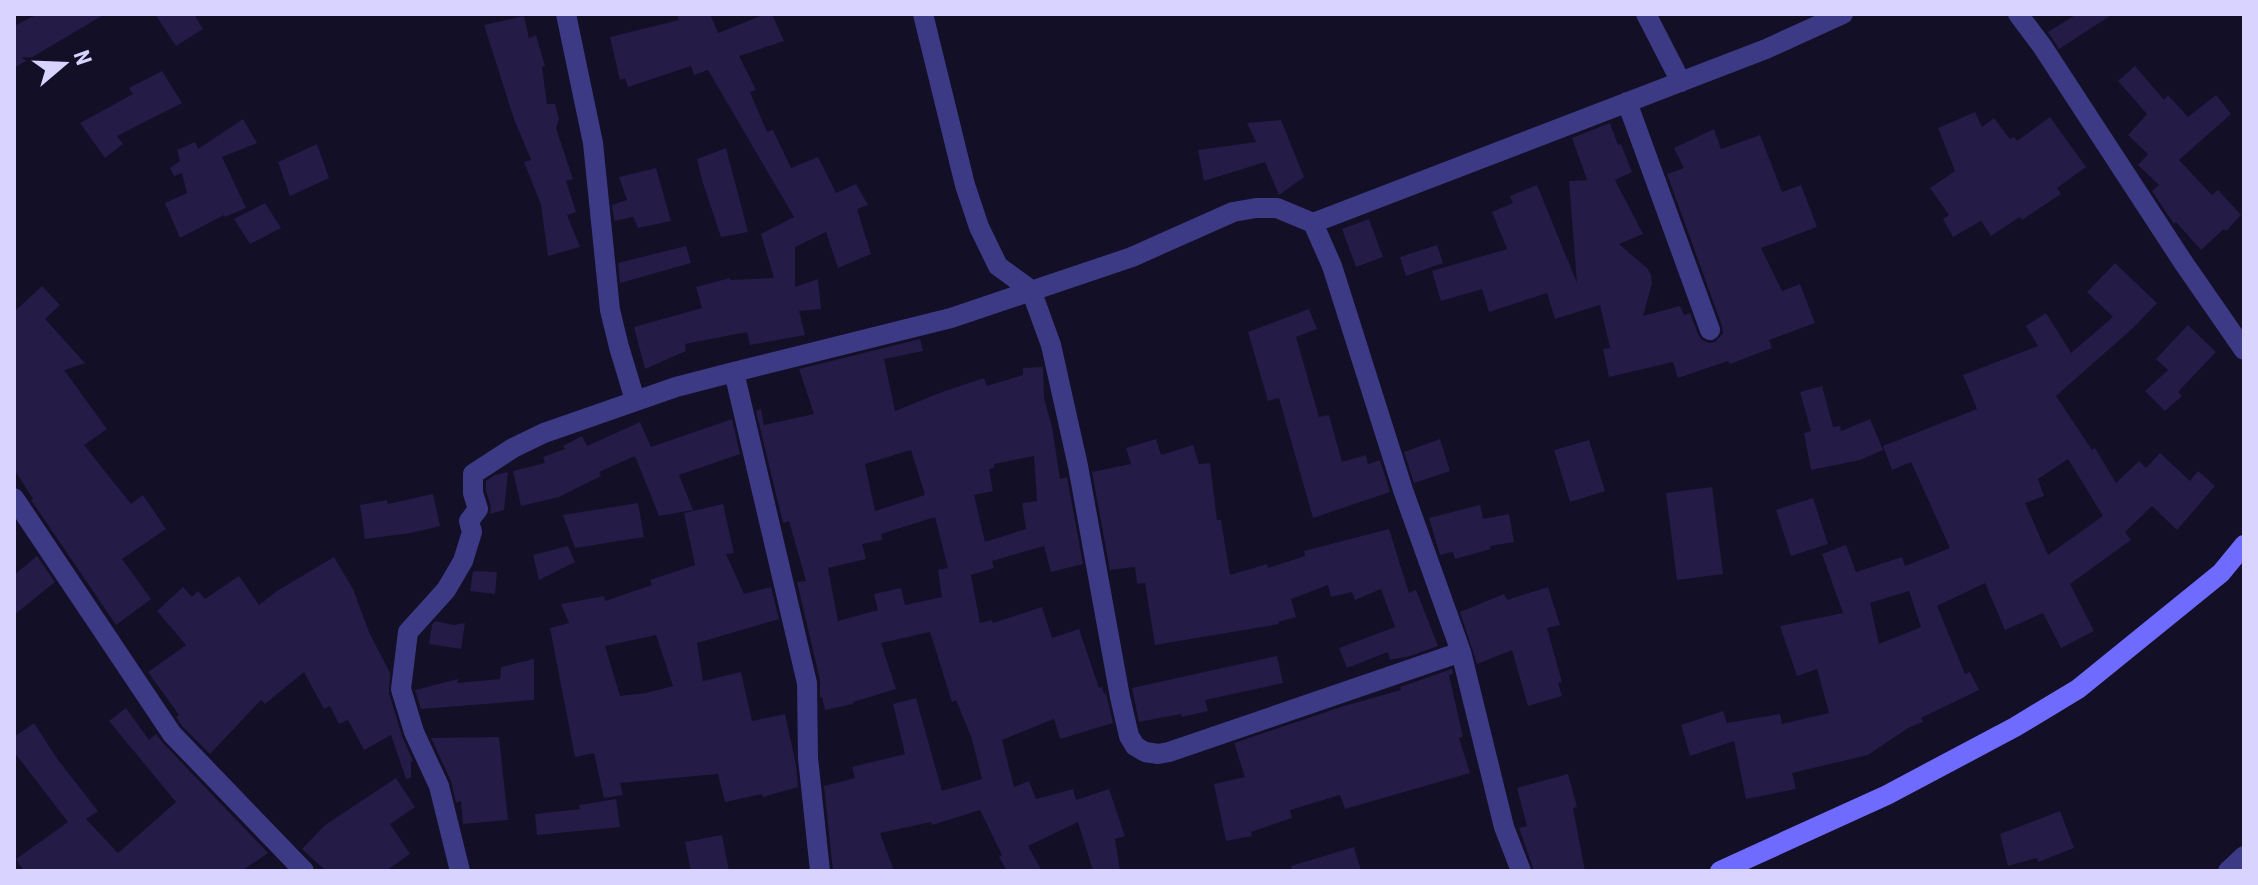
<svg xmlns="http://www.w3.org/2000/svg" width="2258" height="885" viewBox="0 0 2258 885" font-family="'Roboto Condensed',sans-serif">
<rect width="100%" height="100%" fill="#130f26"/>
<!-- building -->
<path fill="#241b47" fill-rule="evenodd" d="M38 14H105L14 68V26Z
M155 14H194L203 29 176 46Z
M677 14H710L718 33 765 14H772L784 41 739 56 756 90 750 92 767 132 773 130 791 168 818 157 836 193 856 184 868 205 857 209 871 254 838 268 826 232 795 247V287L818 279 821 309 799 311 805 335 750 345 747 332 685 344 686 351 645 369 634 327 702 308 696 287 730 278V280L774 278 761 234 794 217 708 70 694 75 691 66 628 87 625 78 620 80 610 37 679 20Z
M2077 14H2113L2059 49 2048 32Z
M524 16 529 38 536 35 545 66 542 67 547 104H555L559 119 556 128 573 179 566 181 576 212 567 215 580 247 548 256 541 205 524 162 531 160 514 119 484 25Z
M2135 66 2164 100 2168 95 2188 117 2216 95 2231 114 2179 160 2212 195 2218 190 2241 215 2226 231 2224 229 2201 250 2176 222 2174 224 2152 191 2159 185 2138 165 2148 154 2128 135 2147 114 2118 81Z
M162 71 182 103 117 136 123 144 105 158 80 123 133 94 129 88Z
M1975 112 1982 127 1994 118 2010 139 2014 137 2017 141 2050 117 2086 167 2057 188 2061 194 2022 220 2020 217 1991 236 1981 221 1953 237 1943 219 1949 215 1930 188 1955 171 1938 128Z
M243 119 257 143 222 157 246 208 225 217 224 215 180 238 165 203 187 193 182 173 174 176 170 168 180 161 177 150 195 142 198 149Z
M1281 120 1304 177 1279 195 1265 162 1204 181 1198 150 1256 142 1247 123Z
M1610 123 1618 145 1621 144 1632 172 1615 180 1643 234 1619 244 1647 268 1651 275 1652 283 1643 316 1680 306 1684 315 1690 313 1698 334 1702 340 1709 343 1715 342 1723 333 1722 326 1667 174 1684 168 1674 148 1714 129 1721 149 1760 135 1782 192 1801 185 1817 227 1761 248 1782 291 1800 284 1815 323 1769 340 1772 348 1730 364 1728 361 1678 378 1673 362 1609 377 1603 349 1610 348 1600 305 1555 319 1547 293 1489 312 1482 289 1441 301 1432 271 1507 249 1492 212 1513 203 1510 196 1537 185 1577 283 1569 181 1587 180 1572 138Z
M317 144 329 178 290 196 278 162Z
M726 148 748 232 721 237 702 180 697 159Z
M656 168 671 221 638 228 633 217 614 221 612 205 627 200 619 177Z
M265 203 281 228 250 244 234 219Z
M1369 219 1383 257 1356 267 1342 229Z
M1437 245 1443 263 1406 276 1400 257Z
M686 246 691 263 620 283 618 263Z
M2115 263 2157 303 2133 328 2056 396 2092 450 2095 448 2116 483 2139 461 2146 468 2160 453 2190 481 2198 471 2215 486 2177 530 2152 506 2125 532 2131 540 2070 584 2094 631 2061 648 2043 613 2005 630 1985 583 1937 606 1965 674 1970 672 1979 690 1921 718 1923 722 1908 728 1868 755 1792 773 1796 789 1746 799 1734 741 1690 756 1681 725 1723 711 1727 723 1780 714 1782 724 1829 713 1817 669 1797 676 1780 626 1843 613 1822 554 1846 545 1856 572 1902 557 1905 566 1950 548 1911 462 1892 470 1883 446 1977 409 1963 375 2038 346 2026 326 2046 313 2071 353 2113 317 2087 292ZM2068 459 2103 516 2048 555 2025 503 2044 496 2038 479ZM1909 591 1921 627 1879 644 1870 603Z
M42 286 60 305 45 319 85 363 64 370 107 429 84 445 131 504 143 495 166 529 122 559 151 599 116 625 31 500 33 499 14 469V312Z
M1309 309 1317 329 1296 337 1319 417 1329 415 1342 462 1366 455 1368 464 1380 460 1390 492 1313 518 1279 398 1268 401 1248 332Z
M2188 325 2216 352 2178 392 2182 396 2165 411 2145 391 2168 370 2156 359Z
M920 339 923 351 884 359 895 411 942 392 984 378 987 386 1023 375V368L1043 367 1044 398 1052 427 1060 479 1067 477 1083 564 1051 572 1044 546 992 561 994 568 971 575 980 623 992 620 993 623 1042 607 1052 638 1079 629 1099 688 1102 687 1104 694 1106 693 1113 723 1060 739 1054 719 1002 740 1014 787 1029 781 1036 799 1073 789 1076 800 1109 789 1125 836 1115 839 1120 871H1093L1078 822 1028 846 1042 871H1007L999 857 1002 855 980 810 932 825 931 822 880 833 894 871H833L824 786 855 778 852 767 905 754 893 704 916 698 942 791 982 779 972 739 956 700 952 702 930 632 881 643 896 689 853 702V704L825 710 822 697H820V680L797 582 806 581 789 521 783 523 756 411 761 409 764 425 814 414 799 369ZM911 450 925 495 875 511 865 464ZM1034 456 1037 501 1022 503 1026 529 985 542 974 495 993 491 989 469 994 468V464ZM935 517 948 568 938 570 942 597 905 605 901 588 874 594 878 610 838 621 828 568 866 559 862 544 882 540 881 534Z
M1822 386 1833 427 1840 426 1841 431 1870 419 1883 450 1860 460 1811 470 1804 433 1811 431 1800 392Z
M732 419 740 454 679 475 693 510 659 516 635 456 599 472 601 476 559 497 521 506 513 471 545 463 543 457 565 449 563 446 582 436 587 446 640 422 651 447Z
M1156 439 1161 455 1193 445 1199 464 1210 463 1217 520H1221L1230 575 1267 564 1268 568 1305 556 1304 551 1389 529 1409 593 1416 590 1438 646 1410 656 1390 660 1388 652 1347 668 1339 648 1395 627 1381 589 1355 600 1352 592 1331 597 1328 585 1291 599 1296 617 1278 622 1279 624 1155 645 1145 583 1137 584 1135 567 1110 570 1092 472 1131 464 1126 448Z
M1440 439 1450 471 1414 483 1404 452Z
M1589 440 1605 491 1570 502 1554 450Z
M508 472 504 510 490 514 491 506 486 491V481L495 475Z
M1712 487 1723 574 1677 580 1666 493Z
M433 494 440 526 411 533 365 539 360 505 387 500 388 504Z
M1813 498 1828 544 1791 556 1776 510Z
M638 503 644 537 575 548 563 515Z
M723 504 734 553 726 554 744 594 771 587 779 619 697 643 703 681 741 672 752 721 785 714 796 765 798 787 763 797 762 794 725 802 718 774 620 783 623 795 604 798 594 753 575 757 550 628 569 623 561 604 604 596 605 601 652 585 650 580 695 565 684 513ZM656 635 673 686 646 693 620 696 605 646Z
M1480 505 1483 519 1509 514 1514 542 1490 546 1491 549 1455 559 1453 552 1440 555 1429 518Z
M568 546 575 562 539 580 533 555Z
M37 556 55 582 14 615V575Z
M334 557 353 589 369 632 390 673 389 693 402 736 413 761 411 762V778L406 779 391 735 364 750 348 720 339 724 330 706 324 709 304 672 265 704 261 700 210 754 182 726 176 717 179 715 148 672 186 645 157 611 183 587 192 597 198 591 205 599 239 576 259 605 277 591Z
M473 571 497 572 495 594 470 591Z
M1548 587 1560 625 1547 628 1562 682 1558 683 1562 696 1528 706 1512 650 1477 664 1460 612 1504 594 1507 600Z
M435 621 454 625 465 623 461 649 429 644 432 625Z
M1277 656 1283 683 1205 700 1208 711 1182 717 1181 714 1139 722 1132 688Z
M534 659V700L421 709 415 690 458 679 457 683 500 679 501 667Z
M1452 669 1453 674 1449 675 1463 737 1459 738 1470 773 1345 809 1340 795 1290 810 1292 818 1251 832 1252 836 1226 841 1214 784 1245 777 1234 743 1344 706 1401 690 1400 687Z
M126 708 149 740 156 734 163 743 268 853 242 871H24L16 859 68 822 14 752V737L34 723 58 760 98 811 86 819 118 853 176 802 109 721Z
M499 737 508 820 463 824 461 801 456 803 451 781 431 738Z
M1568 774 1577 807 1573 808 1585 871H1534L1519 828 1527 826 1517 788Z
M396 778 415 807 390 824 410 854 386 871H326L302 849 325 825Z
M616 799 620 827 537 835 535 814 580 809 579 805Z
M2060 811 2074 848 2038 862 2037 858 2008 866 2000 834Z
M722 835 729 871H691L685 842Z
M1354 847 1361 871H1292L1291 866Z"/>
<g fill="none" stroke-linecap="round" stroke-linejoin="round">
<!-- street -->
<path stroke="#3d3a85" stroke-width="20" d="M566 14 593 143 610 310 619 347 635 400
M923 14 965 185 979 227 998 266 1031 290 1051 345 1078 466 1120 697 1129 736 1135 746 1145 752 1158 754 1169 752 1461 652
M1646 14 1681 82
M2018 14 2042 46 2183 262 2244 350
M1627 102 1710 330
M1313 223 1766 49 1843 14
M734 372 951 318 1132 257 1233 212 1256 208H1277L1313 223 1332 266 1403 490 1461 652 1504 827 1521 871
M14 498 172 734 304 871
M460 871 439 786 414 732 401 689 408 632 446 590 463 561 472 532 469 521 478 509 473 493V474L513 448 544 433 676 387 734 372 807 683 808 758 820 871
M2228 871 2244 856"/>
<!-- secondary -->
<path stroke="#6f6bff" stroke-width="20" d="M1720 871 1887 795 2015 727 2078 689 2221 573 2244 545"/>
</g>
<!-- border -->
<rect width="2258" height="885" fill="none" stroke="#d9d4ff" stroke-width="32"/>
<!-- north arrow -->
<g transform="translate(64 64) rotate(71)" stroke="#130f26" stroke-width="6" paint-order="stroke">
<path d="M0-6L14 30L0 20L-14 30Z" fill="#d9d4ff"/>
<text y="-12" font-size="22" font-weight="bold" text-anchor="middle" fill="#d9d4ff">N</text>
</g>
</svg>
